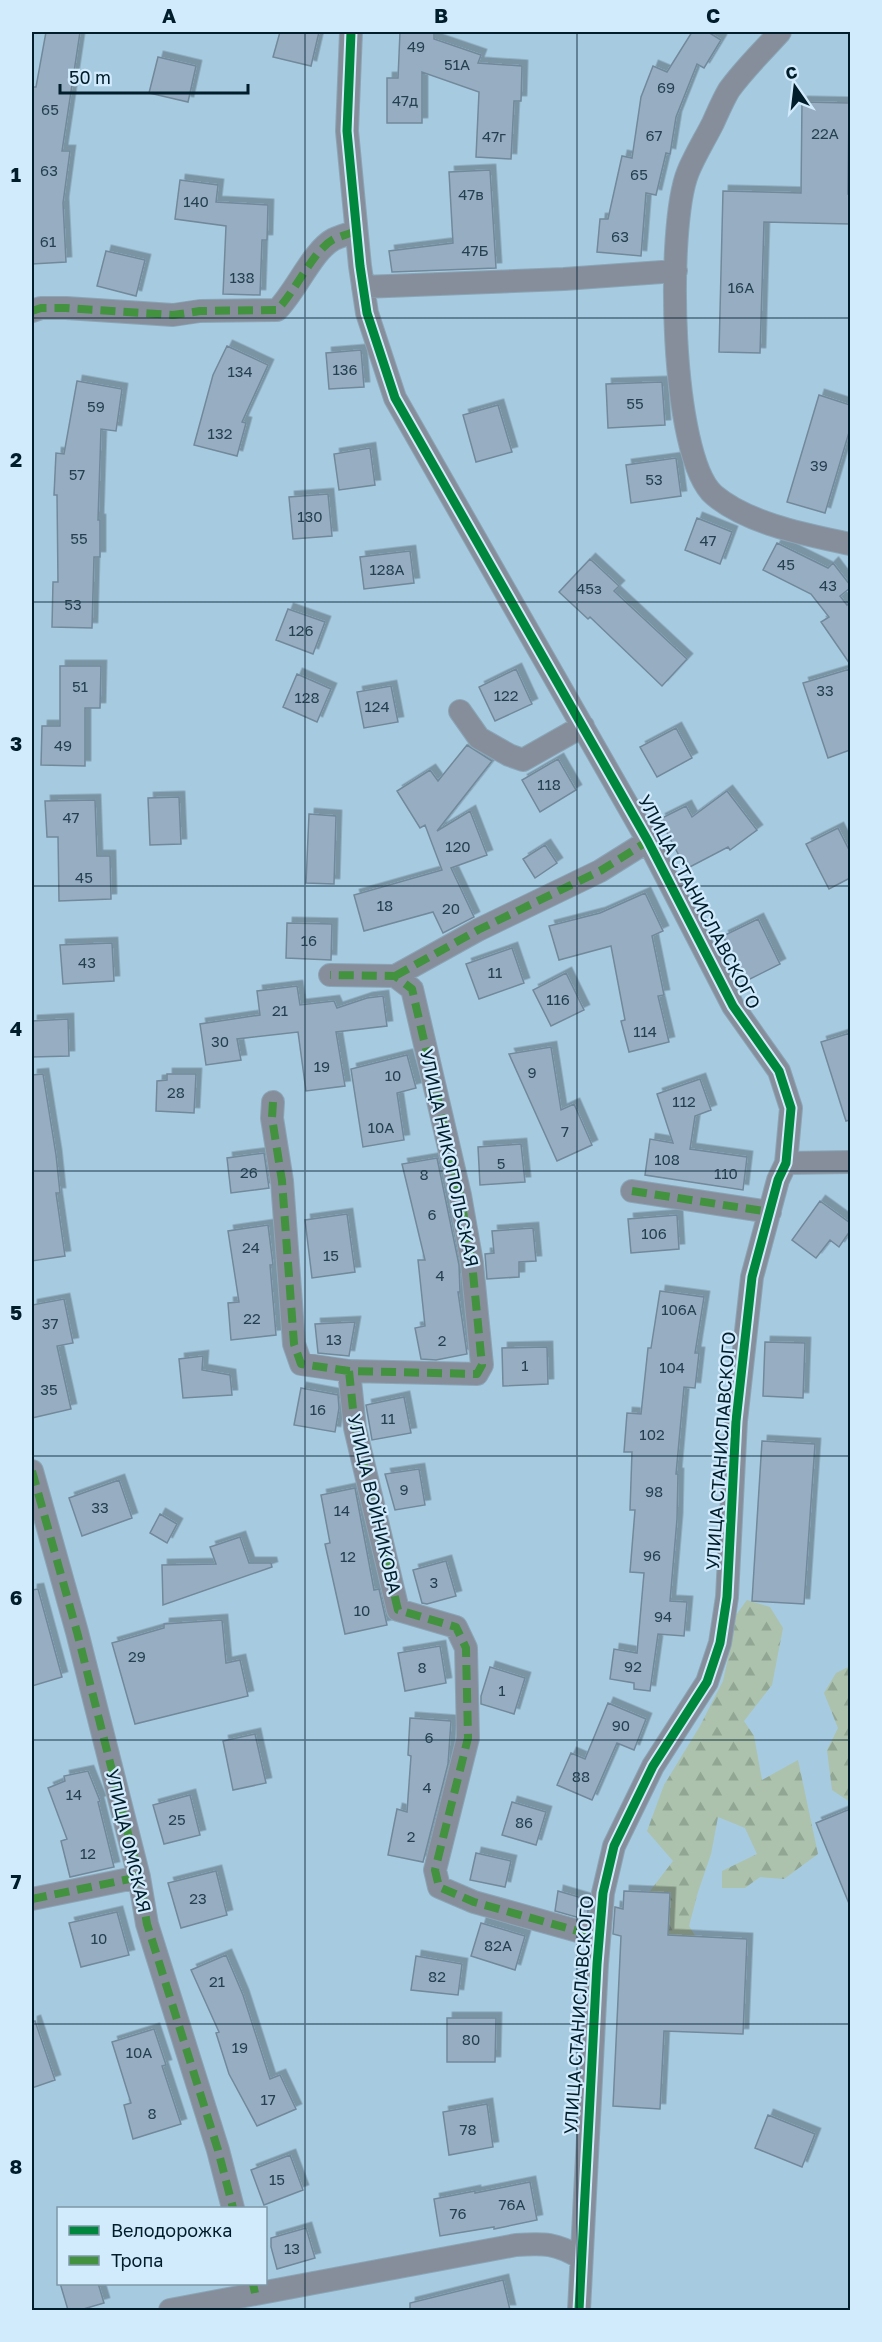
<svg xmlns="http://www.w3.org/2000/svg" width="882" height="2342" viewBox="0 0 882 2342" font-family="'Golos Text',sans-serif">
<defs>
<pattern id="forest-firs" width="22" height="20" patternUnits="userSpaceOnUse" patternTransform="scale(1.5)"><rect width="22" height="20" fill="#acc2ac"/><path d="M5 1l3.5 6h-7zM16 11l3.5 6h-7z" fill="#92a694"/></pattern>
<filter id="shadow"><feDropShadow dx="5.5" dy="-5.5" stdDeviation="0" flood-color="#0004"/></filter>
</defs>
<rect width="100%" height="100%" fill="#a6cae0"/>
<!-- forest -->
<path fill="url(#forest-firs)" d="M747 1600 770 1607 783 1628 772 1685 744 1721 754 1736 762 1780 798 1760 818 1854 784 1879 760 1877 745 1888H722V1871L757 1854 745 1828 718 1817 711 1854 698 1892 689 1926 698 1940 690 2017 643 1900 673 1861 647 1831 664 1785 700 1726 723 1681 733 1636V1619Z
M850 1666V1802L832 1790 827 1750 838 1728 824 1693 836 1673Z"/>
<!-- building -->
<path fill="#97aec2" stroke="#72899b" stroke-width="1.5" filter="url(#shadow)" d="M46 32H80L62 151H70L63 203 66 262 32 264V87H36Z
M280 32H319L311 66 273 57Z
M400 32H434V39L481 55 478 63 522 66 521 101H514L511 159 476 157 479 92 422 72V123H387V78H398Z
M692 32H708L721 40 704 68 697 64 676 117 670 154 666 153 656 195 646 193 641 256 597 252 600 219H608L622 156 632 158 641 97 653 66 667 72Z
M158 57 196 66 188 102 149 93Z
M802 102 849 103 848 194H850V224L764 222 760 353 719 352 723 191 801 193Z
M490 170 496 268 392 272 389 251 453 243 449 172Z
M180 180 218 185 216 202 268 205 267 240H262L260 295 223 294 226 226 175 219Z
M106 251 145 260 136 296 97 286Z
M227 346 268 365 242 422 246 423 237 456 194 445 213 375Z
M361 350 364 387 329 389 326 353Z
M77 381 122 389 116 431 101 429 98 520H100V557H94L92 628 52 627 53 582H58L57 495H54L56 453 64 454Z
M662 382 665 425 608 428 606 384Z
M819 395 850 405V429L825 513 787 502Z
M498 405 512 452 476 462 463 415Z
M370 448 375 485 339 490 334 454Z
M676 458 681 496 631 503 626 465Z
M328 494 332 536 293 539 289 497Z
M697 518 732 532 720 564 685 550Z
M777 543 828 568 833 563 850 585V588L840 596 847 605 850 602V664L821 622 829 617 811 594 763 570Z
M410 551 414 583 364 589 360 557Z
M590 559 619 586 614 591 687 659 662 686 590 617 588 619 559 592Z
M288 609 325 622 313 654 276 640Z
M60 666H101L100 708H85V766L41 765 42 726H60Z
M516 669 532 704 495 721 479 687Z
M850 669V750L828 758 803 683Z
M297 674 331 689 317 722 283 707Z
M391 686 398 722 364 728 357 692Z
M676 728 692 758 657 777 640 747Z
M467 745 492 761 437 831 470 811 487 855 451 868 474 917 443 933 433 912 364 931 354 895 442 870 425 825 420 828 397 791 430 770 438 781Z
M558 759 576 790 540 812 522 780Z
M727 791 757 830 730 850 728 847 686 869 660 819 686 806 692 817Z
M179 797 181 844 150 845 148 798Z
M95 800 97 856H110L111 899 59 901 58 837H47L45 801Z
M309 814 336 816 334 884 306 883Z
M838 828 850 852V878L829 889 806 844Z
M545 845 557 863 535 878 523 859Z
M645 893 663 931 652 936 664 995 658 996 669 1042 629 1052 621 1021 625 1020 611 946 559 960 549 926 600 913Z
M758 919 780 964 746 981 723 936Z
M287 923 332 924 331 960 286 958Z
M112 943 114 981 63 984 60 945Z
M512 948 524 983 479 999 466 964Z
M566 973 584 1010 551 1026 533 990Z
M297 986 300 1005 334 1001 337 1008 367 998 383 996 387 1026 336 1032 345 1086 306 1091 298 1032 237 1039 241 1060 206 1065 200 1024 260 1015 257 991Z
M68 1019 69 1056 32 1057V1021Z
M850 1033V1120L846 1121 821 1042Z
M551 1047 561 1110 574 1104 592 1145 557 1161 509 1054Z
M407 1055 416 1088 397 1093 404 1140 363 1147 351 1069Z
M43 1074 56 1155 60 1193H56L65 1256 32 1261V1075Z
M167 1074H196L194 1113 156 1111 157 1081 167 1080Z
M700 1079 711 1110 695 1116 690 1149 747 1157 743 1190 645 1175 650 1139 673 1143 657 1094Z
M521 1144 525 1182 480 1185 478 1147Z
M264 1153 269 1188 231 1193 227 1158Z
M437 1158 459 1265 460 1292H458L467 1354 436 1360 421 1359 415 1328 425 1326 418 1260H425L402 1164Z
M820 1201 850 1223V1231L839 1247 830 1240 816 1258 792 1240Z
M347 1214 355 1272 312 1278 305 1220Z
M677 1215 679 1249 631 1253 628 1219Z
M268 1225 273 1265H270L276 1335 231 1340 228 1303 239 1302 228 1231Z
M533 1228 536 1261 519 1262V1277L487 1279 485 1254 494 1253 492 1231Z
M660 1291 704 1297 695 1353H699L695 1388 684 1387 676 1474H678L677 1519 670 1601 687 1602 684 1636 658 1634 650 1691 634 1689V1683L610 1679 614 1649 637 1653 644 1573 630 1572 635 1510H630L632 1452H624L627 1413 641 1414 648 1348H651Z
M64 1299 73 1343 57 1346 71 1409 32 1418V1305Z
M355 1322 349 1356 318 1353 315 1324Z
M765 1342 805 1343 803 1398 763 1396Z
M547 1347 548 1384 503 1386 502 1348Z
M203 1356 202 1370 230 1375 232 1395 183 1398 179 1359Z
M301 1388 338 1395 339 1408 335 1432 294 1425Z
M404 1397 411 1433 372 1440 366 1405Z
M762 1441 815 1444 804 1604 752 1601Z
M419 1469 425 1505 395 1510 385 1474Z
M119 1480 132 1518 82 1536 69 1498Z
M355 1488 374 1590 379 1589 387 1625 345 1634 325 1544 330 1543 321 1495Z
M160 1514 177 1524 167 1543 150 1533Z
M240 1537 249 1563H271L272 1567 163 1605 162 1565 216 1564 210 1547Z
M446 1561 456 1596 427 1604 422 1603 413 1570Z
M38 1589 62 1677 32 1686V1590Z
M222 1620 226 1663 240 1660 248 1696 135 1724 112 1643 164 1628V1624Z
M440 1646 446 1683 405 1691 398 1653Z
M490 1667 525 1678 514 1714 481 1704V1696Z
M608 1703 646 1719 634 1750 617 1743 592 1800 557 1785 571 1753 585 1759Z
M410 1718 451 1721 448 1764 423 1862 388 1855 397 1809 407 1812 411 1756 408 1755Z
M255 1734 266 1783 233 1790 223 1741Z
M88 1771 100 1801 98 1802 114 1867 70 1877 61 1841 67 1839 48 1788 65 1781 64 1776Z
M190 1795 200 1835 164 1844 153 1805Z
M512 1802 546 1812 536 1845 502 1835Z
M850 1809V1906L816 1823Z
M476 1853 511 1861 505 1887 470 1880Z
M216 1871 227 1915 181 1928 168 1883Z
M558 1891 589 1900 587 1920 555 1911Z
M624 1891 670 1893 668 1935 747 1939 743 2034 664 2031 660 2109 613 2106 621 1936 613 1934 615 1907 623 1909Z
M117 1912 129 1955 81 1967 69 1923Z
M481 1923 525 1936 515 1970 471 1956Z
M226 1955 243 1995 270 2079 280 2075 296 2109 257 2126 229 2074 216 2033 219 2032 191 1970Z
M416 1956 462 1964 458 1995 411 1990Z
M447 2018H496L495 2062H447Z
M35 2021 55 2080 32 2088V2022Z
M154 2029 166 2065 162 2066 181 2124 133 2139 124 2105 131 2103 112 2042Z
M487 2104 493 2147 449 2155 443 2112Z
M768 2115 815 2134 802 2167 755 2148Z
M290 2155 303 2190 264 2205 251 2170Z
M530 2182 537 2220 494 2229V2227L440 2236 434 2199 475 2191V2193Z
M306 2228 315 2258 277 2269 271 2247V2238Z
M503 2280 510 2310H410V2303Z
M60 2283H98L104 2303 80 2310H68Z"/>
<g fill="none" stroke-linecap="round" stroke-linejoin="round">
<defs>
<path id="street" d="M351 32 347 131 360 266 367 313 395 398 648 841 733 1006 779 1071 791 1108 786 1163 778 1180 752 1277 736 1421 727 1597 720 1643 707 1682 653 1766 614 1846 603 1893 597 1964 579 2310
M780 32C763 51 744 69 729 90 723 100 718 112 713 123 705 139 695 155 688 172 666 226 670 457 714 495 748 524 808 535 850 544
M363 287 564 279 676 271
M32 311 41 308H66L173 315 200 311 277 310C296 291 313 250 334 239 341 236 349 234 356 231
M460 711 479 738 509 755 523 760 583 726
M395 976 478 930 600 871 648 841
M273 1102 272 1118 282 1181 294 1344 301 1364 349 1371 477 1374 482 1365 472 1263 460 1195 412 989 395 976 330 975
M786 1163 850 1162
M632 1191 770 1212
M349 1371 355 1428 398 1610 456 1627 466 1648 468 1738 435 1870 439 1887 474 1902 599 1937
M32 1471 77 1632 139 1877 147 1924 218 2150 233 2208
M32 1899 139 1877
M170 2310 516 2245C544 2243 556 2243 581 2258"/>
</defs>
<!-- street casing -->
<use href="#street" stroke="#8aa6b7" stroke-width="24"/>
<!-- street -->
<use href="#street" stroke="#878e9b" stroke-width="22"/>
<!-- quiet -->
<path stroke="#429240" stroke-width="8" stroke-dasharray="15 8" stroke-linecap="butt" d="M32 311 41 308H66L173 315 200 311 277 310C296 291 313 250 334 239 341 236 349 234 356 231
M395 976 478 930 600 871 648 841
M273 1102 272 1118 282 1181 294 1344 301 1364 349 1371 477 1374 482 1365 472 1263 460 1195 412 989 395 976 330 975
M632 1191 770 1212
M349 1371 355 1428 398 1610 456 1627 466 1648 468 1738 435 1870 439 1887 474 1902 599 1937
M32 1471 77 1632 139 1877 147 1924 218 2150 233 2208
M32 1899 139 1877
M253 2284 255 2293"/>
<defs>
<path id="cycleway" d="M351 32 347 131 360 266 367 313 395 398 648 841 733 1006 779 1071 791 1108 786 1163 778 1180 752 1277 736 1421 727 1597 720 1643 707 1682 653 1766 614 1846 603 1893 597 1964 579 2310"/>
</defs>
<!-- cycleway casing -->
<use href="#cycleway" stroke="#d2ebfc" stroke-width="13"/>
<!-- cycleway -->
<use href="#cycleway" stroke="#00873e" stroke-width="9"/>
</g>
<!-- grid -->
<path fill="none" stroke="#011c2b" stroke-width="1.5" stroke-opacity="0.55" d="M305 32V2310M577 32V2310M32 318H850M32 602H850M32 886H850M32 1171H850M32 1456H850M32 1740H850M32 2024H850"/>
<g text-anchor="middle" stroke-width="4.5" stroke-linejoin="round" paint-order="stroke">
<!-- number labels -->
<g font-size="15" fill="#264051">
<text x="416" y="52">49</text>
<text x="457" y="70">51А</text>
<text x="666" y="93">69</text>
<text x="405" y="106">47д</text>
<text x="50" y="115">65</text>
<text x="825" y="139">22А</text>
<text x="654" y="141">67</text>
<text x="494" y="142">47г</text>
<text x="49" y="176">63</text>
<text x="639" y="180">65</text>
<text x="471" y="200">47в</text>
<text x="196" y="207">140</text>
<text x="620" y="242">63</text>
<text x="48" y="247">61</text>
<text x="475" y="256">47Б</text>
<text x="242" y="283">138</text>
<text x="741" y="293">16А</text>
<text x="345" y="375">136</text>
<text x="240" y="377">134</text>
<text x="635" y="409">55</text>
<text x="96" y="412">59</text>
<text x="220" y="439">132</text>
<text x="819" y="471">39</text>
<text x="77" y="480">57</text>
<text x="654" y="485">53</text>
<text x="310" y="522">130</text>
<text x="79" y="544">55</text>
<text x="708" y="546">47</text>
<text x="786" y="570">45</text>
<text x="387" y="575">128А</text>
<text x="828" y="591">43</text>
<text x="589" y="594">45з</text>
<text x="73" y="610">53</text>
<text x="301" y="636">126</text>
<text x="80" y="692">51</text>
<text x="825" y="696">33</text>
<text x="506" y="701">122</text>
<text x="307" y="703">128</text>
<text x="377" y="712">124</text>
<text x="63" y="751">49</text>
<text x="549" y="790">118</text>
<text x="71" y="823">47</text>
<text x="458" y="852">120</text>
<text x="84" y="883">45</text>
<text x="385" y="911">18</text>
<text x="451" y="914">20</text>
<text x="309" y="946">16</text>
<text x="87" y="968">43</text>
<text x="495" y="978">11</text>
<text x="558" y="1005">116</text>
<text x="280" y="1016">21</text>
<text x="645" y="1037">114</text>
<text x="220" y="1047">30</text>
<text x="322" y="1072">19</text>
<text x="532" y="1078">9</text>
<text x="393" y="1081">10</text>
<text x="176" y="1098">28</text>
<text x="684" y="1107">112</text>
<text x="381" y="1133">10А</text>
<text x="565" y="1137">7</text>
<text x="667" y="1165">108</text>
<text x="501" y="1169">5</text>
<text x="249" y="1178">26</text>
<text x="726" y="1179">110</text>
<text x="424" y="1180">8</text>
<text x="432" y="1220">6</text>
<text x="654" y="1239">106</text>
<text x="251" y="1253">24</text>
<text x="331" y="1261">15</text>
<text x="440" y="1281">4</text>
<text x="679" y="1315">106А</text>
<text x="252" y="1324">22</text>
<text x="50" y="1329">37</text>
<text x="334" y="1345">13</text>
<text x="442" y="1346">2</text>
<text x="525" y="1371">1</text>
<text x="672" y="1373">104</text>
<text x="49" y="1395">35</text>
<text x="318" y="1415">16</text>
<text x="388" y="1424">11</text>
<text x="652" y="1440">102</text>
<text x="404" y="1495">9</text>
<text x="654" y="1497">98</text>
<text x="100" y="1513">33</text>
<text x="342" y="1516">14</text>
<text x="652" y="1561">96</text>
<text x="348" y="1562">12</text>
<text x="434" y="1588">3</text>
<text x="362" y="1616">10</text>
<text x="663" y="1622">94</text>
<text x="137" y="1662">29</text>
<text x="633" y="1672">92</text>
<text x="422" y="1673">8</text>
<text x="502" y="1696">1</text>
<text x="621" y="1731">90</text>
<text x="429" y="1743">6</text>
<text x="581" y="1782">88</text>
<text x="427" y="1793">4</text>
<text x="74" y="1800">14</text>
<text x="177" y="1825">25</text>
<text x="524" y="1828">86</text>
<text x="411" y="1842">2</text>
<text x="88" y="1859">12</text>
<text x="198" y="1904">23</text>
<text x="99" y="1944">10</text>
<text x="498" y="1951">82А</text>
<text x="437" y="1982">82</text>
<text x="217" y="1987">21</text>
<text x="471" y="2045">80</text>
<text x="240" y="2053">19</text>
<text x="139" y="2058">10А</text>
<text x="268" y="2105">17</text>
<text x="152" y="2119">8</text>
<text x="468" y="2135">78</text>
<text x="277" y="2185">15</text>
<text x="512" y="2210">76А</text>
<text x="458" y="2219">76</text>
<text x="292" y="2254">13</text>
</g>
<!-- street labels -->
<g font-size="18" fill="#011c2b" stroke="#d2ebfc">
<text transform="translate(699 902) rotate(62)" y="6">УЛИЦА СТАНИСЛАВСКОГО</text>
<text transform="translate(449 1158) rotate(78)" y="6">УЛИЦА НИКОПОЛЬСКАЯ</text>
<text transform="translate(721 1451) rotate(-86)" y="6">УЛИЦА СТАНИСЛАВСКОГО</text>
<text transform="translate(374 1504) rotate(77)" y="6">УЛИЦА ВОЙНИКОВА</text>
<text transform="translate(128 1841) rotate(77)" y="6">УЛИЦА ОМСКАЯ</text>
<text transform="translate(579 2015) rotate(-86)" y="6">УЛИЦА СТАНИСЛАВСКОГО</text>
</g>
</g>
<!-- border -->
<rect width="882" height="2342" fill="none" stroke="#d2ebfc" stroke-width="66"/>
<!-- legend -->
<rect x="57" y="2207" width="210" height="78" fill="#d2ebfc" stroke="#7e98a8" stroke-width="1.5"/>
<rect x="69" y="2226" width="30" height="9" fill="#00873e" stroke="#7e98a8" stroke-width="1.5"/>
<text x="111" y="2237" font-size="18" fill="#011c2b">Велодорожка</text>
<rect x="69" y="2256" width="30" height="9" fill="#429240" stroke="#7e98a8" stroke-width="1.5"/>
<text x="111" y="2267" font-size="18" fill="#011c2b">Тропа</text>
<!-- north arrow -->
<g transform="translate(795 87) rotate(346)" stroke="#d2ebfc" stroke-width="4.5" paint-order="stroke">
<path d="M0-4.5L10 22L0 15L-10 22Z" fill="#011c2b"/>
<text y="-9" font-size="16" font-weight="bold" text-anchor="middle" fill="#011c2b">С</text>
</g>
<!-- scale -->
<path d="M60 84v9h188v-9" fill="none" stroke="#011c2b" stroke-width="3"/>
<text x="69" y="84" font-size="18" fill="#011c2b" stroke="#d2ebfc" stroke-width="4.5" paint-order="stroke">50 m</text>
<rect x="33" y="33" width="816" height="2276" fill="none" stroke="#011c2b" stroke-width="2"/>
<g font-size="20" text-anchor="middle" font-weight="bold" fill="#011c2b">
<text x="169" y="23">A</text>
<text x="441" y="23">B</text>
<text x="713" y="23">C</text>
<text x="16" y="182">1</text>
<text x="16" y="467">2</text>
<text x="16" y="751">3</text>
<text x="16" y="1036">4</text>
<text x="16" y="1320">5</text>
<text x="16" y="1605">6</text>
<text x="16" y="1889">7</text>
<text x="16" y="2174">8</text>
</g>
</svg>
